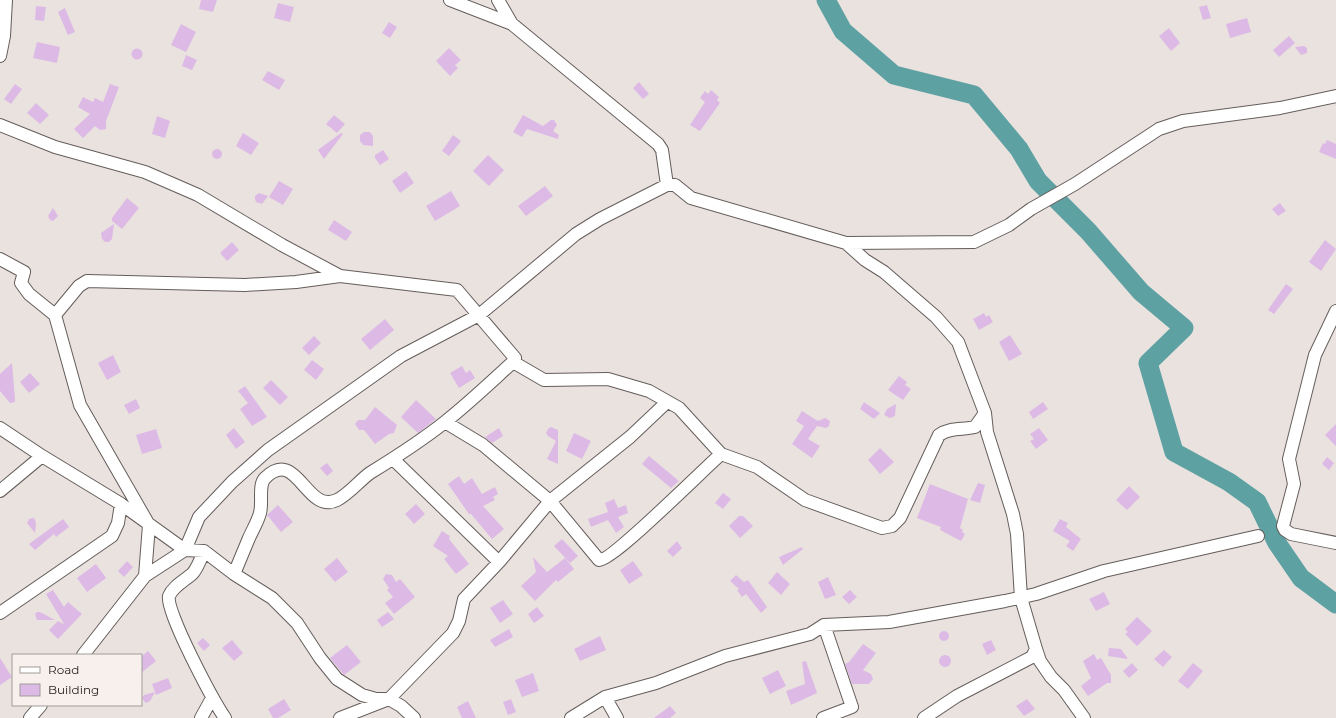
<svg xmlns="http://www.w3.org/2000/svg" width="1336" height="718" viewBox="0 0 1336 718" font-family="Montserrat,sans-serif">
<rect width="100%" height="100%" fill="#eae2df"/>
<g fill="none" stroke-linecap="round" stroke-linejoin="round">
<!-- river -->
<path stroke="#5da1a2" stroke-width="19" d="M826 0 843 31 894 75 974 95 1019 149 1038 181 1088 231 1141 292 1184 328 1148 363 1174 452 1229 482 1257 502 1277 543 1301 578 1336 604"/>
</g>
<!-- building -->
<path fill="#ddbae5" d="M201 0H217L213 12 199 9Z
M278 3 294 7 290 22 274 18Z
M1207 5 1211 18 1203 20 1199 7Z
M36 6 46 7 44 21 35 20Z
M65 8 75 32 68 35 58 12Z
M1247 18 1251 32 1230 38 1226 24Z
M389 22 397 27 390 38 382 33Z
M181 24 196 32 186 52 171 45Z
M1169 28 1180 43 1171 51 1159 36Z
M1289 36 1295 43 1279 57 1273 50Z
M37 42 60 47 57 63 33 58Z
M1304 46 1307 48V53L1301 55 1295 47Z
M449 48 461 60 455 65 458 68 450 76 436 61Z
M131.5 54a5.5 5.5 0 1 1 11 0a5.5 5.5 0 1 1-11 0Z
M186 55 197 60 192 70 182 66Z
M268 71 285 80 279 90 262 80Z
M639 82 649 94 643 99 633 88Z
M15 84 22 89 11 104 4 99Z
M110 84 119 87 106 121V129L100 130 95 126 83 138 74 129 90 114 78 107 83 97 93 102 95 98 103 102Z
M711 90 719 97 717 100 720 103 700 131 690 125 705 102 700 98 705 91 708 94Z
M36 103 49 115 40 124 27 113Z
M334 115 345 124 337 133 326 124Z
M523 115 543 126 551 120H554L557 125 553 131 559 135 558 139 527 129 522 137 513 132Z
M157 116 170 121 165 138 152 134Z
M364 132H370L373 136V146L363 145 360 141V135Z
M243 133 259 143 251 155 236 146Z
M341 133 343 134 324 159 318 150Z
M453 135 461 141 449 156 442 151Z
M1327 140 1336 144V159L1319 152 1323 143 1325 144Z
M212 154a5 5 0 1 1 10 0a5 5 0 1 1-10 0Z
M383 150 389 159 380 165 375 158V155Z
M488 155 504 170 489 186 473 171Z
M406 171 414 183 400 193 392 181Z
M279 181 293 189 283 205 269 197Z
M545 186 553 196 526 216 518 206Z
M451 191 460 206 435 221 426 206Z
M259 193 268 196 262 204 256 202 255 199V196Z
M127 198 139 208 122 229 112 221V218Z
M1280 203 1286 211 1278 216 1272 209Z
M53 208 58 216 53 221 50 220 48 216Z
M334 220 352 232 346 241 328 230Z
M114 224 112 239 109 242H105L102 239 101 233Z
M1325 240 1336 249 1321 271 1309 262Z
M232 242 239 250 227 261 220 253Z
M1286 284 1293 289 1274 314 1268 310Z
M984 313 986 317 989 315 993 322 979 330 973 319Z
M385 319 394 330 370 350 361 339Z
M1010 335 1022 354 1009 361 999 342Z
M314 336 321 343 309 355 302 348Z
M113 355 121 372 107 380 98 363Z
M312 360 324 369 316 380 304 370Z
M12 363 15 399V402L10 403 0 391V374Z
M462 366 466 373 470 370 475 378 459 388 450 373Z
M30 373 40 384 29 393 20 382Z
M899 376 907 382 905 385 911 389 903 400 888 390Z
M271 380 288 397 280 405 263 388Z
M245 386 267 417 252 426 240 409 248 403 238 391Z
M136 399 140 408 129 414 124 405Z
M416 400 436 419 418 433 401 417Z
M864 402 880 413 874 419 860 409Z
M1043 402 1048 409 1033 419 1029 412Z
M896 404 895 416 890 418 884 415 887 409Z
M375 407 397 425 394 433 389 434 375 444 364 430H359L355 424 358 420H365Z
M802 411 818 421 825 418 830 421 829 426 826 428 817 426 808 439 820 446 812 458 792 444 804 426 796 421Z
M1336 424V446L1325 435Z
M551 427 558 430V464L547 459 556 441 548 436 546 433 548 429Z
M234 428 245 442 236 449 226 435Z
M499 428 503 436 492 443 485 437Z
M1039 428 1048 440 1036 449 1030 441 1034 439 1030 434Z
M156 429 162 448 142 454 136 435Z
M574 433 591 441 582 459 566 451Z
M880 448 894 462 880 474 868 460Z
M649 456 679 481 671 488 642 464Z
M1327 457 1334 463 1329 470 1322 464Z
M327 463 333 471 327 476 320 468Z
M459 476 464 484 472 478 482 494 495 487 498 494 493 497 495 500 483 506 504 529 492 539 471 514H469L448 484Z
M978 483 985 485 980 503 970 500Z
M930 484 968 499 960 528 963 530 962 532 965 534 961 541 940 530 941 527 917 518Z
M1129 486 1140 497 1127 510 1116 500Z
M723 493 731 499 723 509 715 503Z
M614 499 618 508 626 505 628 513 618 517 624 527 616 533 608 520 591 527 588 519 608 512 605 503Z
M416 504 425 514 414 524 405 514Z
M278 505 293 522 281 532 267 515Z
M739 516H743L753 526 740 538 729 526Z
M34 518 36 523 35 533 27 523 29 519Z
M63 519 69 527 56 537 54 534 35 550 29 544Z
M1060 519 1068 523 1066 527 1081 539 1073 551 1066 546 1070 541 1053 531Z
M442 531 450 536 449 539 469 564 456 574 444 559 448 556 433 546Z
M562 539 578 556 570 563 554 546Z
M677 541 682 548 673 557 667 551Z
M802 547 803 549 783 565 779 557Z
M533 557 547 572 565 558 574 569 558 582 556 580 535 601 521 586 536 572Z
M337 558 348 572 335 582 324 569Z
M127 561 133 567 124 577 118 571Z
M633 561 643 575 629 584 620 570Z
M96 564 106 578 87 592 77 578Z
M777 572 790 584 781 595 768 583Z
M386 574 392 575 396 582 400 579 415 597 394 614 385 603 393 597 387 590 389 588 383 579Z
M736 575 744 582 748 580 767 607 761 613 746 594 742 597 737 590 739 589 730 581Z
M828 577 836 595 825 599 818 582Z
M53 590 64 607 68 602 82 614 58 639 49 630 58 621 64 624 46 594Z
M850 590 857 597 849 604 842 597Z
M1104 592 1110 604 1096 611 1089 599Z
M503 600 513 614 500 623 490 608Z
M537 607 544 616 534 623 528 614Z
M37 612H40L55 620H37L35 614Z
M388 612 394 619 382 627 377 620Z
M1137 617 1152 631 1137 646 1125 634 1128 632 1125 629Z
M509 629 513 637 495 647 490 640Z
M939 636a5 5 0 1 1 10 0a5 5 0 1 1-10 0Z
M600 636 606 650 580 661 574 649Z
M203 638 210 645 204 651 197 643Z
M232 640 243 653 234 661 222 648Z
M991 640 996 650 987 655 982 644Z
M863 644 876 653 863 670 871 674 873 679 869 684H852L845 664 849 662Z
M347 645 361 662 344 675 330 658Z
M1109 648 1121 649 1128 659 1108 656Z
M1164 650 1172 657 1163 667 1154 659Z
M148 651 156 661 141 673V657Z
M1094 654 1097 660 1101 658 1111 675V683H1107L1088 696 1081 686 1091 678 1083 661Z
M939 661a6 6 0 1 1 12 0a6 6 0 1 1-12 0Z
M0 658 12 677 0 685Z
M806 661 817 693 791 705 786 691 805 684 802 662Z
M1132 663 1138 670 1129 678 1123 671Z
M1193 663 1203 671 1188 689 1178 681Z
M778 670 786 686 770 694 762 678Z
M533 673 539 691 522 697 515 680Z
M168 678 172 688 156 695 155 692 150 701 146 703 144 701 142 698 144 695 155 692 152 684Z
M284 699 291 710 278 718H273L268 709Z
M511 699 516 712 508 715 503 702Z
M1027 699 1035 709 1024 716 1016 706Z
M468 701 476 718H462L457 707Z
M670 706 676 713 670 718H654Z"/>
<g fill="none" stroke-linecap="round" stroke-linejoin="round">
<defs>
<path id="minor" d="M450 0 512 24
M498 0 512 24 658 144 662 150 667 185
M0 56 4 36 6 0
M0 125 55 147 145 172 198 195 282 245 340 276
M846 243 865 260 884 272 936 317 958 342 985 413 987 432 1013 514 1017 534 1021 598 1036 649 1040 661 1051 677 1064 690 1084 718
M0 259 24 272 21 283 29 294 55 315 80 405 149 525 145 576
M1336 311 1315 355 1289 459 1294 484 1283 526 1285 530 1291 534 1336 543
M55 315 79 286 87 281 245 285 296 282 340 276 457 290 515 358 513 362 544 380 608 379 649 391 679 408 721 454 757 467 805 500 882 528 892 526 900 518 939 435C951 427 962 430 975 427L985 413
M445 422 483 445 550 501 599 560C612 561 705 468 721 454
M0 428 42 456 121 504 185 550 204 551 234 574 272 598 297 623 320 658 337 679 362 695 376 699H389L453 633 459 621 464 599 499 562 550 501 630 437 667 402
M394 460 499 562
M0 491 42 456
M204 551C201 558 198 567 193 573 186 580 173 586 169 596 165 611 214 702 225 718
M234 574C239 562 244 550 249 538 253 529 258 521 260 513 263 502 258 485 265 478 297 446 306 515 337 500 349 494 359 481 370 473 396 457 421 441 445 422 469 403 491 382 513 362
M0 613 112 536 118 523 121 504
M83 655 145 576 185 550 199 517 232 482 268 450 401 356 479 315 576 234 600 219 667 185H675L691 198 846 243 974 242 1009 225 1031 209 1075 184 1159 129 1183 121 1280 108 1336 96
M605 697 617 718
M30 718 41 705
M201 718 212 698
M340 718 389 699 401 706 414 718
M571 718 605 697 656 683 725 656 810 634 824 625 889 622 1005 601 1036 594 1104 571 1258 536
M823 718 852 707 824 625
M924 718 957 696 1032 657 1036 649"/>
</defs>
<!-- minor casing -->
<use href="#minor" stroke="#645d5a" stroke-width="14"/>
<!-- minor -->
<use href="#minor" stroke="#fff" stroke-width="12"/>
</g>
<!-- legend -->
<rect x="12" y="654" width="130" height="52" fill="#f7f0ec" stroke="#a19c99"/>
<rect x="20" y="667" width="20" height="6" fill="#ffffff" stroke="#a19c99"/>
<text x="48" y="674" font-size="12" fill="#201d1c">Road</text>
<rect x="20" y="684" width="20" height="12" fill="#ddbae5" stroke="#a19c99"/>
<text x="48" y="694" font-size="12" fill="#201d1c">Building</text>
</svg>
